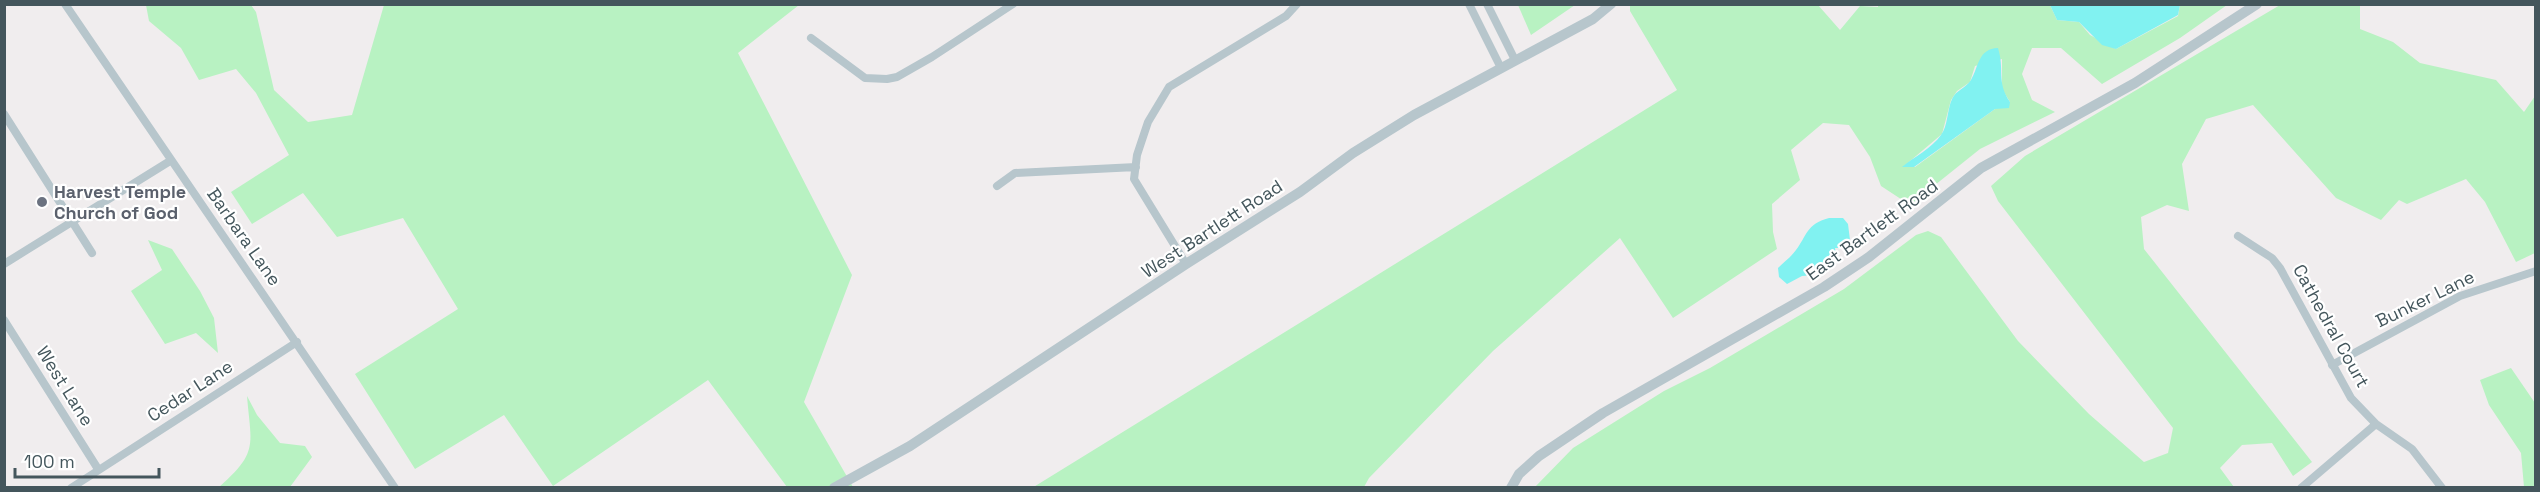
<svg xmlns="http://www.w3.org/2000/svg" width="2540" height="492" viewBox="0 0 2540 492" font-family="'Space Grotesk',sans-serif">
<rect width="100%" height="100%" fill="#f0edee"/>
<!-- green -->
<path fill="#b8f2c2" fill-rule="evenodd" d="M1878 4 2050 5 2057 20 2079 22 2090 35 2116 49 2178 16 2180 5H2227L2180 38 2102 84 2061 48H2032L2022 74 2032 100 2055 112 1980 149 1910 205 1881 186 1870 157 1849 125 1823 123 1791 150 1800 180 1772 204 1773 232 1777 249 1673 318 1620 238 1493 351 1369 478 1364 487 1032 488 1677 90 1630 11V5H1818L1840 30 1860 6 1878 7ZM2002 59V89L2010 102 1995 109 1915 167H1903L1942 134 1951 100 1957 91 1970 82 1975 66Z
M146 5H251L256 12 274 90 308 122 352 115 384 5H799L738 53 852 275 804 402 853 487H787L708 380 553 486 504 415 415 469 355 374 458 309 403 218 337 237 303 193 252 224 231 192 289 155 256 93 236 69 199 80 181 48 149 21Z
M1518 5H1575L1531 35Z
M2280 5H2360V29L2393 42 2420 63 2496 80 2524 112 2535 96V253L2516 262 2485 202 2466 179 2407 204 2399 200 2381 220 2336 198 2253 105 2206 119 2182 164 2189 211 2167 205 2141 217 2144 249 2312 462 2293 476 2272 443 2242 445 2220 468 2234 487 1534 488 1573 448 1664 391 1710 368 1844 289 1916 235 1928 231 1941 237 2018 341 2089 414 2144 462 2168 453 2173 428 1998 201 1991 186 2025 156Z
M148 240 172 249 200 291 214 318 218 353 196 333 165 344 131 291 162 270Z
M2511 368 2535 403V487H2524L2521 453 2489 405 2480 380Z
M247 396 257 415 280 443 305 446 312 457 290 487H219C259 452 251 445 247 396Z"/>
<!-- water -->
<path fill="#81f2f1" d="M2050 5H2180L2178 15 2116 49 2102 45 2079 22 2057 20Z
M1998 48C2005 71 1996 81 2010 102L2009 108 1995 109 1914 167H1902C1914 157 1932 148 1941 135 1948 126 1947 110 1952 99 1956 90 1966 88 1971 80 1979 66 1978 49 1998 48Z
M1829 218H1843L1848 224 1850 240 1839 248H1835L1836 254 1833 259H1826L1816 275 1802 276 1787 284 1779 277 1778 268C1784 262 1791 257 1796 250 1807 236 1806 224 1829 218Z"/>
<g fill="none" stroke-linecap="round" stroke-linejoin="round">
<!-- minor -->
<path stroke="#b7c6cc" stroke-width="8" d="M65 4 395 488
M1469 4 1501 68
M1487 4 1515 60
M811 38 865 78 887 79 897 77 932 57 1013 4
M4 114 92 253
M997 186 1015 173 1136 167
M2238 236 2272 258 2280 268 2351 398 2376 424 2412 449 2442 488
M4 264 170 161
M1186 264 1134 179 1137 155 1148 122 1169 87 1286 16 1297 4
M4 320 98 469
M2332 365 2460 296 2536 271
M71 488 297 342
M2301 488 2376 424"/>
<!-- tertiary -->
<path stroke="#b7c6cc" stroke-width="10" d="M834 488 910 446 1186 264 1300 192 1353 153 1414 115 1593 19 1611 4
M1511 488 1519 474 1539 456 1603 413 1824 287 1869 257 1981 168 2135 83 2257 4"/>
</g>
<!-- markers -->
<circle fill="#6b7280" stroke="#fff" stroke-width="2" cx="42" cy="202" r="6"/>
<g text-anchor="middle" stroke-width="4.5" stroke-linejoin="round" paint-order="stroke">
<!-- worship labels -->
<g font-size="18" font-weight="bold" fill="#5b616d" stroke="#fff" text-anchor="start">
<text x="54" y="198">Harvest Temple<tspan x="54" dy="21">Church of God</tspan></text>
</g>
<!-- street labels -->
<g font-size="18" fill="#44565c" stroke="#fff">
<text transform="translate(1212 229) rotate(-33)" y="6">West Bartlett Road</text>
<text transform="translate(1872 230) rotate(-36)" y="6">East Bartlett Road</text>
<text transform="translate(244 237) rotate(55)" y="6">Barbara Lane</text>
<text transform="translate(2425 299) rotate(-26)" y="6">Bunker Lane</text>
<text transform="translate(2331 326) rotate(61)" y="6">Cathedral Court</text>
<text transform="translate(65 386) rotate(58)" y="6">West Lane</text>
<text transform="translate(190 391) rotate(-33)" y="6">Cedar Lane</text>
</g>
</g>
<!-- border -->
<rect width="2540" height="492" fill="none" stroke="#44565c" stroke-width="12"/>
<!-- scale -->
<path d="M15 468v9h144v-9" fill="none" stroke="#44565c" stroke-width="3"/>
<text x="24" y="468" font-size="18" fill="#44565c" stroke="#ffffff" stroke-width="4.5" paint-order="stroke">100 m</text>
</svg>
